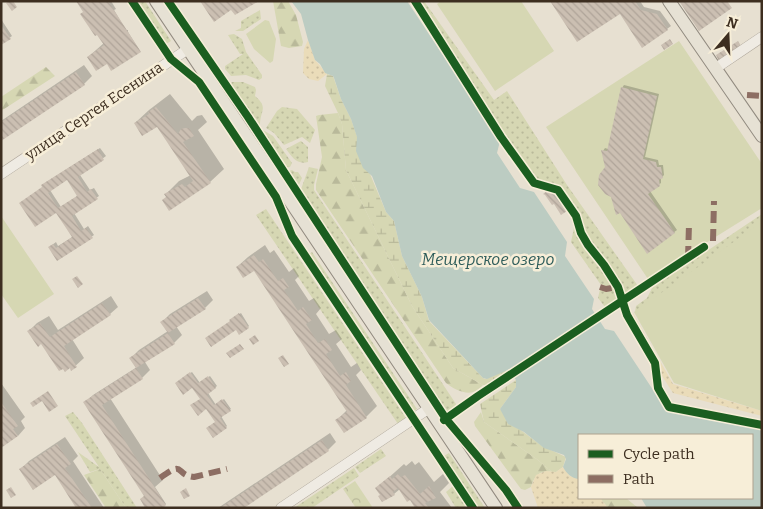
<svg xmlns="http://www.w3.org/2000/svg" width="763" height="509" viewBox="0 0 763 509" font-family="Bitter,serif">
<defs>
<pattern id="grass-dots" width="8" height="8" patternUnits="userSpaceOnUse" patternTransform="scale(1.25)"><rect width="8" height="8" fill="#d6d7b3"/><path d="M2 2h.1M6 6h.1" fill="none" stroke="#b9b99a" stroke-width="1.8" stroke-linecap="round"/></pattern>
<pattern id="forest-firs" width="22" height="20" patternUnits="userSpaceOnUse" patternTransform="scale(1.25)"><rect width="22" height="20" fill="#d6d7b3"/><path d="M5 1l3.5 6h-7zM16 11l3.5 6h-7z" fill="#b9b99a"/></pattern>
<pattern id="wetland-marsh" width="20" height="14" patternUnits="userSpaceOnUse" patternTransform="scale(1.25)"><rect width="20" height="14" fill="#d6d7b3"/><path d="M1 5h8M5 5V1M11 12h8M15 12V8" fill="none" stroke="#b9b99a"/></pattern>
<pattern id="sand-dots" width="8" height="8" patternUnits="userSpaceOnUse" patternTransform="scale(1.25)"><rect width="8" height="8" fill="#eadcb9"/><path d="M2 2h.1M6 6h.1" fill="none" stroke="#cabd9f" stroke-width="1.8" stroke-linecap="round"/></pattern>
<pattern id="park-crowns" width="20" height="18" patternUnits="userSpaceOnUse" patternTransform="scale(1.25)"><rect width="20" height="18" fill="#d6d7b3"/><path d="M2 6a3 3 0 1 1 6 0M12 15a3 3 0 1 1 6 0" fill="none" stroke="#b9b99a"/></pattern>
<pattern id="building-back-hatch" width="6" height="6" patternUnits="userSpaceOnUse" patternTransform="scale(1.25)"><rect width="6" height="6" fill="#cbbfb2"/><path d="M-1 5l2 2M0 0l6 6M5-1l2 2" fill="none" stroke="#afa499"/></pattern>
</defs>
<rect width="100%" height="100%" fill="#e7e0d1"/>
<!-- grass -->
<path fill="url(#grass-dots)" d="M134 1H145L171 41 166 44 160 40Z
M412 1H424L494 100 507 91 567 185 638 286 605 307 598 298 601 285 571 242 577 214C561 190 564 188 534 182L500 134Z
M260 10 261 19 243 31H235L241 28V21Z
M234 34 242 39 246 52 262 75V78L259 80 246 75 231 76 225 69V66L243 54H240L228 35Z
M232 82H243L255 87 256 90 255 96C269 108 260 110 260 125L257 128 229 85Z
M282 107 297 109 315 130 310 143 302 137 284 145 274 133 266 128 277 111Z
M263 130 273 136 292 163 290 167 283 168 260 133Z
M301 141 308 147V162C297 165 292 157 286 149Z
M309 167 318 169 314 185V190L456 404 455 408 449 412 444 411 300 194V192Z
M292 170 295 172H298L302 178 297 189 286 172Z
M266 209 406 418 398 424 256 215Z
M762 214V225L635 312 636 306 647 298 652 288Z
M312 252 417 409 413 412 308 255Z
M73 412 82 423 137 508H126L100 469 90 472 78 452 99 467 65 416Z
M381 449 386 456 360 473 355 467Z
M449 453 485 508H475L442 457Z
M354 468 359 476 312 508H294Z
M453 486 467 508H456L446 492Z"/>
<!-- forest -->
<path fill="url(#forest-firs)" d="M273 1H288L296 15 303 42 302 46 289 48 281 46Z
M46 67 55 76 1 111V97Z
M338 113 342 124 346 170 412 306 453 368 483 385C480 388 476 391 473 392 465 395 452 388 446 383L316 190V184L322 157 316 116 319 115Z
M481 412 484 422 538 460 552 472C540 470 534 476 531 487L525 490 521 489 475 426 474 422Z
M100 469 126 508H106L84 475Z
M600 498H626L638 508H608Z"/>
<!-- wetland -->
<path fill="url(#wetland-marsh)" d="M327 74 333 76 341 99 351 119 370 174 386 212 394 221 402 256 422 297 429 321 483 378 485 379C493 377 503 369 510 371L487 385H483L453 368 412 306 346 170 342 124 338 113 325 86Z
M516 380V387L500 409 522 431 542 446 566 457 563 467 556 472H552L538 460 484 422 480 404Z"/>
<!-- sand -->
<path fill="url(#sand-dots)" d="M308 40 315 60 327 74 318 81 309 79 303 73 304 49Z
M633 313 673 384 762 411V416L673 393 630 326Z
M563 467 570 476 579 479V498H600L608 508H538L531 487 536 475 546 471 556 472Z"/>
<!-- park -->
<path fill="url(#park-crowns)" d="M355 481 373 508H356L343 489Z"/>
<!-- garden -->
<path fill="#d6d7b3" d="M441 1H521L554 51 495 91 437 4Z
M265 20 269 21 276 39 273 61 270 63 254 49 246 34Z
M679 41 762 164V208L648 279 546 127Z
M1 216 54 294 18 318 1 294Z
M762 222V411L674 383 634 312Z"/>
<!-- water -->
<path fill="#bcccc2" d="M291 1H407L500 141 497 153 520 188 534 192 567 242 565 256 594 299 592 309 605 329 614 331 667 411 762 429V508H647L641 498H752V435H579V479C571 478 567 474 563 467L566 459 564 455 544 448 524 432 508 424 500 409 516 387V380L508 370 487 379 483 378 429 320 422 297 402 256 394 221 386 212 372 176 363 168 356 151 357 137 351 119 341 99 334 78 333 76 325 73 320 64 315 60 308 40 301 14Z"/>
<!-- shadow -->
<path fill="#0003" fill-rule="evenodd" d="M77 1H111L116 9 114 10 126 30H128V32L140 51 112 69 107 62 88 57 104 43Z
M552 1H640L644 7 660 11 671 26 667 29 620 12Z
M1 19 12 36 1 44Z
M84 65 92 76 84 84 1 140V121Z
M624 85 659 94 645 157 658 160 659 165H663L664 175 661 178V183L650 191 677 230 647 252 606 167 603 151 605 148 608 149 622 88Z
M170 94 192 121 197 116 202 115 207 122 198 130 224 169 210 182 167 197 166 194 179 181 191 175 157 125 135 123 149 110Z
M100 148 106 156 80 175 90 190 94 188 99 196 74 213 84 229 88 226 94 235 58 260 52 245 56 242 58 246 74 236 44 187 45 183ZM68 179 79 195 61 207 50 190Z
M552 191 567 209 566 210 547 192Z
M265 245 270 253 274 250 289 272 294 268 299 276 295 280 309 301 314 298 321 308 316 314 329 334 336 330 342 339 336 344 351 367 357 363 361 370 356 375 377 406 366 417 344 431 337 420 347 410 254 269 237 267 248 257Z
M207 291 213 300 205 308 176 326 182 335 174 343 145 362 150 370 142 378 110 398 163 480 155 487 166 504 160 508 145 496 85 403 93 395 137 367 131 358 139 350 168 331 162 322 170 314Z
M111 296 118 307 110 314 72 339 84 358 72 369 29 331 37 323 49 316 58 330Z
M241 313 249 326 248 327 232 321V319Z
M192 372 200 383 210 376 217 386 208 393 216 405 224 399 231 409 221 416 227 426 226 427 216 421 192 386 178 382Z
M1 383 25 417 21 421 25 428 18 436 1 425Z
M330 433 336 442 328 450 242 508H218Z
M65 437 78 456 73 461 104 508H78L55 474 21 469 29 461Z
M412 461 415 465 419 462 434 482 443 474 449 483 440 492 452 508H416L410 499 400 489 394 494 381 495 377 488 404 464 406 466Z"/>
<!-- building -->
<path fill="url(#building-back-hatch)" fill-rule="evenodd" d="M9 1H13L17 7 12 11 6 3Z
M76 1H108L141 52 111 71 107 64 96 71 87 57 104 45 97 35 95 36 80 14 83 12Z
M200 1H259L235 15 231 10 214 22Z
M550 1H635L641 10 657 14 668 30 642 48 620 14 577 42Z
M679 1H727L732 8 699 31Z
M1 25 11 39 1 45Z
M670 39 673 44 664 50 661 45Z
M738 41 741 46 719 61 716 55Z
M76 72 85 85 1 141V122Z
M621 87 657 96 643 159 656 162 657 167H661L663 178 659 180 660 186 648 194 675 233 647 254 620 213 616 215 611 197 605 194 598 185 599 175 605 167 601 150 607 151Z
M156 107 178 134 181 129 185 128H189L194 136 183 142 211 183 169 211 162 200 166 197 164 194 182 184 185 187 193 181 157 127 142 136 134 123 149 114 148 112Z
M98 149 104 160 78 177 87 192 91 189 98 199 72 216 81 231 86 228 93 238 57 261 48 247 53 244 56 248 72 237 56 213 35 227 19 203 42 187 41 185ZM67 180 77 196 58 208 48 193Z
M547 191 548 193 550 192 567 211 561 215 554 204 552 205 545 195 543 194Z
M254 255 259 262 263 259 278 281 283 278 289 287 284 290 298 311 303 307 312 320 306 324 318 343 325 339 332 350 326 354 340 376 346 372 351 381 346 385 367 418 344 433 335 420 347 412 254 271 243 278 236 267Z
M77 276 83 284 78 288 72 279Z
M198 298 206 309 168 333 160 322Z
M102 303 111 315 64 346 77 367 71 371 70 368 65 372 63 369 59 371 41 344 38 347 27 331 40 323 50 337Z
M239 313 249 328 239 335 236 330 211 347 205 338 230 321 229 320Z
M168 333 175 344 136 368 129 358Z
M255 335 259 341 253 345 249 339Z
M240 344 244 349 230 358 226 353Z
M283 355 289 364 284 367 278 358Z
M136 368 143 379 102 405 166 505 163 508H145L140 499 144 496 83 402Z
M190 372 198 383 208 376 216 388 207 395 214 405 222 399 231 411 220 418 227 428 213 438 206 428 215 422 206 409 198 416 190 405 200 399 192 388 183 395 175 383Z
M48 391 58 406 49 412 42 401 33 407 30 403Z
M1 402 18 426 13 429 18 436 1 448Z
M322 440 329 451 244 508H220Z
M57 444 71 464 65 468 92 508H76L55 475 33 490 19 469Z
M398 474 401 477 405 475 420 494 429 486 436 498 425 503 429 508H415L410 500 407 502 398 488 393 492 395 495 382 502 378 496 380 495 375 488 390 476 392 479Z
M11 487 16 495 11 498 6 490Z
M186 488 190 496 184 499 180 492Z"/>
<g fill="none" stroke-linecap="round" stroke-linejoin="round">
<defs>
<path id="minor" d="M716 68 762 37
M1 174 188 49
M281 508 428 409"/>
<path id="major" d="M156 1 496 508
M669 1 762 136"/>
</defs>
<!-- minor casing -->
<use href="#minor" stroke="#ada599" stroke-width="11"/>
<!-- major casing -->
<use href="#major" stroke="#928b80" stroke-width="14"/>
<!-- minor -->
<use href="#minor" stroke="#efebe3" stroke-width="10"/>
<!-- major -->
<use href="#major" stroke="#e6e1d4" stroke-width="12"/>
<!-- quiet -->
<path stroke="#8d6e63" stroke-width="6" stroke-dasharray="12 6" stroke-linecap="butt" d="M747 95 762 96
M713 241 714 201
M688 258 689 224
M600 287 606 289 618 287
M160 478C186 459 174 475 194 477L227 469"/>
<defs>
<path id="cycleway" d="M132 1 171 59 199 82 276 197 292 236 473 508
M168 1 248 117 446 419 506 490 518 508
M415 1 501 137 534 183 558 190 576 216 581 233 588 245 604 265 618 287 627 315 655 363 658 388 669 407 762 425
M444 420 478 396 704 247"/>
</defs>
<!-- cycleway casing -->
<use href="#cycleway" stroke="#f7eed8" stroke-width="11"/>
<!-- cycleway -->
<use href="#cycleway" stroke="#1b5e20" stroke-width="8"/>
</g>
<g text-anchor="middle" stroke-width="5" stroke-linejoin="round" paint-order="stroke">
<!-- street labels -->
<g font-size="15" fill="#3d2e20" stroke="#f7eed8">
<text transform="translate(94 111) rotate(-34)" y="5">улица Сергея Есенина</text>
</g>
<!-- water labels -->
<g font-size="16" font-style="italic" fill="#2f5d5a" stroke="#f7eed8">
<text x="488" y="265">Мещерское озеро</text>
</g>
</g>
<!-- border -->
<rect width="763" height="509" fill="none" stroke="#3d2e20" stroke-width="5"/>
<!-- legend -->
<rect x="578" y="434" width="175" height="65" fill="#f7eed8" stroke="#ada18e"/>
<rect x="588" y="450" width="25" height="8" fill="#1b5e20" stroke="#ada18e"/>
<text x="623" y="459" font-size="15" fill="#3d2e20">Cycle path</text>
<rect x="588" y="475" width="25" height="8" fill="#8d6e63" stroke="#ada18e"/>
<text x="623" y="484" font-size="15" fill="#3d2e20">Path</text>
<!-- north arrow -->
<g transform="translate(728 35) rotate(19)" stroke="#f7eed8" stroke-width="4" paint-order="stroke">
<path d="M0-4L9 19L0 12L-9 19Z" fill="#3d2e20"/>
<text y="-8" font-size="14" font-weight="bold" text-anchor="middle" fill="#3d2e20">N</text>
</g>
</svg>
